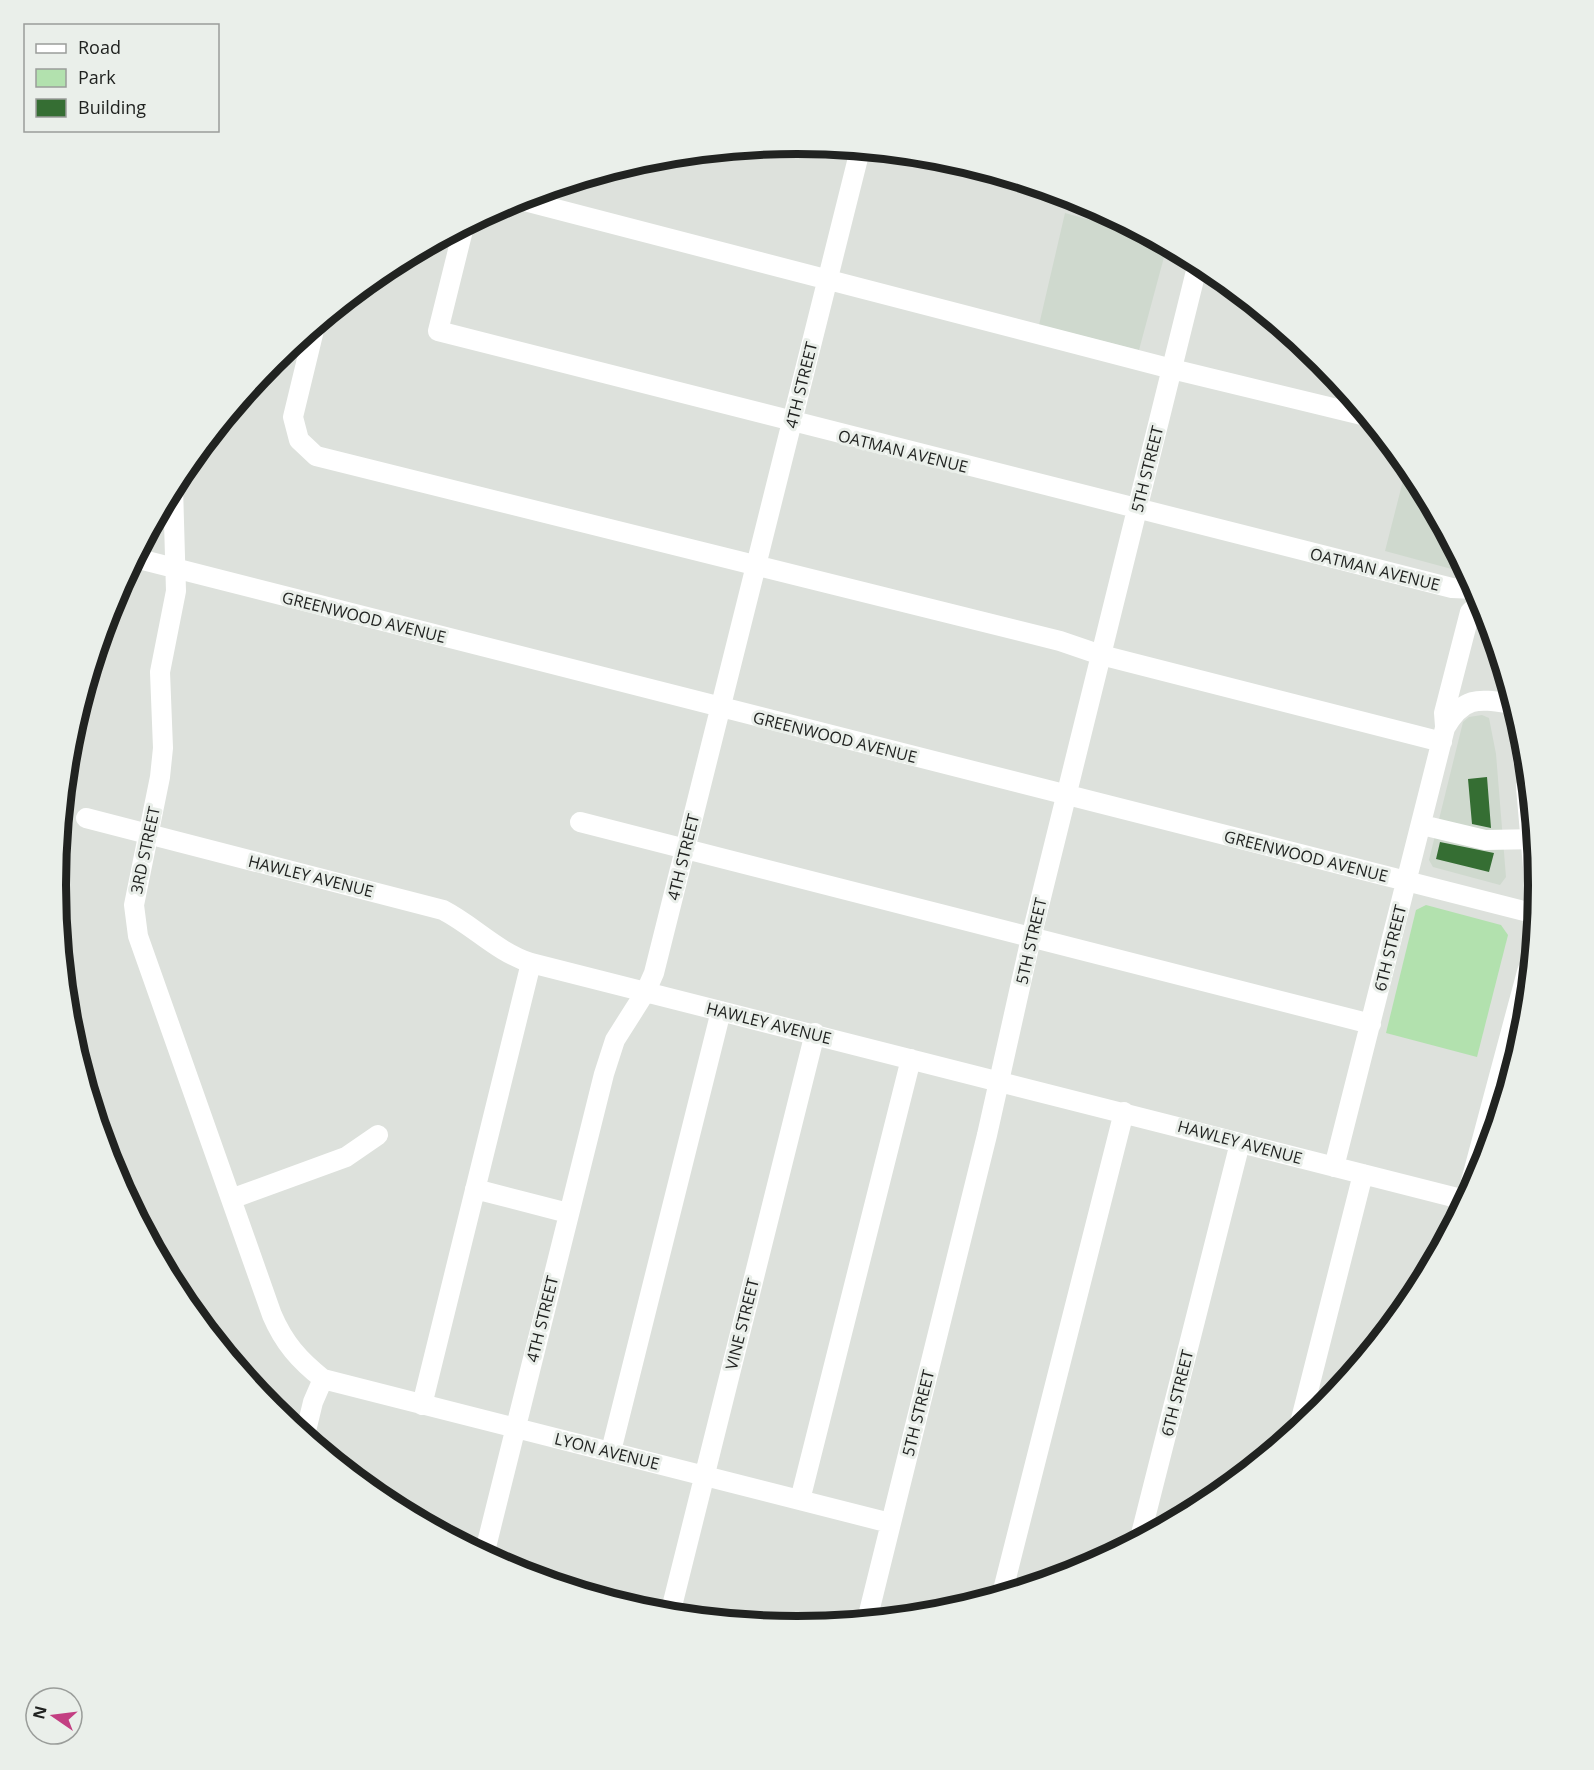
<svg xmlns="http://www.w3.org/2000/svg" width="1594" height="1770" viewBox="0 0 1594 1770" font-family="'Open Sans',sans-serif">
<rect width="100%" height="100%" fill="#dde1dc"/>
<!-- built -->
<path fill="#cfd9ce" d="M1065 213 1148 236 1167 246 1139 350 1039 325Z
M1407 465 1463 566 1459 571 1385 551Z
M1482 715 1489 718 1496 754 1506 877 1500 885 1433 867 1429 860 1463 722 1469 717Z"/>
<!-- green -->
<path fill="#b2e1ae" d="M1426 905 1501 925 1508 935 1477 1057 1386 1033 1416 910Z"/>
<!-- building -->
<path fill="#356e33" d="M1487 777 1491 828 1472 824 1468 779Z
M1440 842 1494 853 1489 872 1436 859Z"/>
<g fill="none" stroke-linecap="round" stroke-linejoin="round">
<!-- minor -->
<path stroke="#fff" stroke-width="20" d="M517 199 1172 369 1366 416
M464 226 438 331 1452 588 1475 589
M315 326 293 417 299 440 316 456 1060 641 1101 655 1442 742
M173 487 176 591 160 672 163 748 160 777 134 905 138 936 272 1315C284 1343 299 1360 323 1379L313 1402 305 1435
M135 558 1536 914
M1445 726 1444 713 1470 612 1482 601
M86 818 443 910C474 926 497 952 531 963L1465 1200
M580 822 1371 1024
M1422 825 1485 840 1534 839
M1334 1167 1445 728C1464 695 1479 699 1513 704
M475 1189 568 1213
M231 1199 346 1157 378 1135
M323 1379 890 1523
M422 1405 531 963
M1299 1427 1363 1174
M611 1451 721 1011
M800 1500 911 1059
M1140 1538 1240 1143
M484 1555 604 1074 615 1040 646 991 654 973 860 150
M1002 1594 1124 1112
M670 1614 815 1033
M867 1620 987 1135 1031 938 1198 263"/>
<!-- major -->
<path stroke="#fff" stroke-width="26" d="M1522 732 1526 760
M1529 787 1538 890
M1473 1185 1530 972"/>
</g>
<g text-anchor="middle" stroke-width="6" stroke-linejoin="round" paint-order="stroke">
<!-- street labels -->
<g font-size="16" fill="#212321" stroke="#eaefea">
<text transform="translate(801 385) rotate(-76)" y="6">4TH STREET</text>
<text transform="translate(903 451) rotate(14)" y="6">OATMAN AVENUE</text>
<text transform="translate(1147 469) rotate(-76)" y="6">5TH STREET</text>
<text transform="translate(1375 569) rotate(14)" y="6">OATMAN AVENUE</text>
<text transform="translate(364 617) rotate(14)" y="6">GREENWOOD AVENUE</text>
<text transform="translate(835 737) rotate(14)" y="6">GREENWOOD AVENUE</text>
<text transform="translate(145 850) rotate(-78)" y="6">3RD STREET</text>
<text transform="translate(1306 856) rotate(14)" y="6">GREENWOOD AVENUE</text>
<text transform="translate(683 857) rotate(-76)" y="6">4TH STREET</text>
<text transform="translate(311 876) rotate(14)" y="6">HAWLEY AVENUE</text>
<text transform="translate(1031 941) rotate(-77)" y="6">5TH STREET</text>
<text transform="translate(1390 948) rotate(-76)" y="6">6TH STREET</text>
<text transform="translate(769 1023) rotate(14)" y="6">HAWLEY AVENUE</text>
<text transform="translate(1240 1142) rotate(15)" y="6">HAWLEY AVENUE</text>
<text transform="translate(542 1319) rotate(-76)" y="6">4TH STREET</text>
<text transform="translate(742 1324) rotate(-76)" y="6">VINE STREET</text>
<text transform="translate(1177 1393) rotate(-76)" y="6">6TH STREET</text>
<text transform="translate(918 1413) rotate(-76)" y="6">5TH STREET</text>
<text transform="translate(607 1451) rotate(14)" y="6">LYON AVENUE</text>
</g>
</g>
<!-- crop -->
<path d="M0 0H1594V1770H0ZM66 885a731 731 0 1 1 1462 0a731 731 0 1 1-1462 0Z" fill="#eaefea" fill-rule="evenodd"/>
<path fill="none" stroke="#212321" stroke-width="8" d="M66 885a731 731 0 1 1 1462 0a731 731 0 1 1-1462 0Z"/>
<!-- legend -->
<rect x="24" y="24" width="195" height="108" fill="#eaefea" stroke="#9a9d9a" stroke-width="1.5"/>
<rect x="36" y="44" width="30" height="9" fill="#ffffff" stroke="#9a9d9a" stroke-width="1.5"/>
<text x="78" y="54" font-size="18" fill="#212321">Road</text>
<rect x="36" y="69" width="30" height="18" fill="#b2e1ae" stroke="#9a9d9a" stroke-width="1.5"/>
<text x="78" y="84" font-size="18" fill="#212321">Park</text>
<rect x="36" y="99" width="30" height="18" fill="#356e33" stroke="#9a9d9a" stroke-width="1.5"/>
<text x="78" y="114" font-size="18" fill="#212321">Building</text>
<!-- north arrow -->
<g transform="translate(54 1716) rotate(284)"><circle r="28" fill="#eaefea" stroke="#9a9d9a" stroke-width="1.5"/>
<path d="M0-4.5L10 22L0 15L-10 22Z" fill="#c33f82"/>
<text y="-9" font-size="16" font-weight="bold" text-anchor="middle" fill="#212321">N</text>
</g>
</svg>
